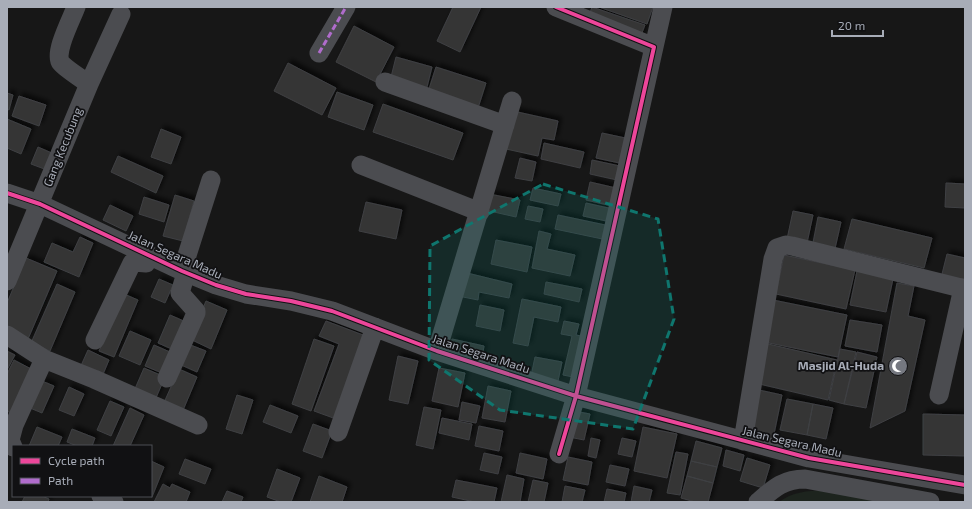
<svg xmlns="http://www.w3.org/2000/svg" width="972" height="509" viewBox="0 0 972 509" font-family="'Exo 2',sans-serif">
<defs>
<filter id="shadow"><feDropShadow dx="3.5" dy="-3.5" stdDeviation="2" flood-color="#0009"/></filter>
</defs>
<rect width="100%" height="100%" fill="#171717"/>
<!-- green -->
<path fill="#1d241e" d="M823 490 899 502H779C792 492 807 491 823 490Z"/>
<!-- building -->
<path fill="#353536" stroke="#3f4043" filter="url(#shadow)" d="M453 7H481L460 52 437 41Z
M592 7 645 25 640 38 588 18Z
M599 7H653L647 24Z
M354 26 394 47 376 82 336 62Z
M396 57 432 67 426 91 390 81Z
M288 63 336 88 322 115 274 91Z
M436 67 486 83 478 108 428 92Z
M337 92 373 105 364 130 328 117Z
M7 93 13 95 9 110 7 109Z
M19 96 46 105 39 126 12 116Z
M383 104 463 133 453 160 373 132Z
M513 111 558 121 554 140 542 138 538 156 506 149Z
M7 119 31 129 21 154 7 148Z
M161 129 181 137 171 164 151 157Z
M602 133 630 139 624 164 596 158Z
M544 143 584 152 580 168 541 159Z
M38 147 54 154 47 170 31 164Z
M118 156 163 176 156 193 111 172Z
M520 158 536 162 532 181 515 178Z
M592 160 620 166 617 180 590 174Z
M590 182 616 188 612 206 586 200Z
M946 183 965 184V208L945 207Z
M533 188 561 194 558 206 530 200Z
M489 194 520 200 516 217 485 210Z
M175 195 194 201 183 241 163 236Z
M144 197 169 205 164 222 139 214Z
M366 202 402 210 396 239 359 231Z
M586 203 613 209 611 222 583 216Z
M110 205 133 216 126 231 103 220Z
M528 206 543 209 540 222 525 219Z
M793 211 813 215 807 243 787 239Z
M558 215 610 226 607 240 555 229Z
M818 217 841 222 834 253 812 248Z
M852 219 932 238 924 268 844 249Z
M539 231 551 234 547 249 575 255 570 276 532 268Z
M80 237 93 243 79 277 44 262 52 243 73 252Z
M496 240 532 247 527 272 491 264Z
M947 254 965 258V284L941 278Z
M784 255 855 270 846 309 776 294Z
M26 258 57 271 28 339 7 330V303Z
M857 271 893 279 886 312 850 305Z
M463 272 512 284 509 298 479 292 478 300 458 296Z
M159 279 173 285 165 303 151 297Z
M546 282 582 289 579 302 544 294Z
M897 283 914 286 908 316 925 320 905 411 870 428Z
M57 284 75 292 50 351 31 343Z
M124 294 138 300 114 357 99 351Z
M522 299 561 307 558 322 534 317 528 346 513 343Z
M773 300 847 315 838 357 764 342Z
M206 301 227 310 211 349 190 339Z
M480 305 504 310 500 331 476 326Z
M170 315 186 322 174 350 158 343Z
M850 320 882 325 877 352 845 346Z
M326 321 363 335 336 419 314 411 339 344 319 336Z
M564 321 579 324 576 335 586 337 578 378 563 375 572 336 561 334Z
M130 331 151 340 140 365 119 356Z
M314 339 334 346 311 411 292 404Z
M452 339 484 346 482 359 449 352Z
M764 343 837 360 828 400 755 383Z
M188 344 206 351 197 372 179 364Z
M154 345 170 352 162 373 145 366Z
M840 349 856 352 844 404 829 400Z
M88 350 109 360 101 379 79 370Z
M7 351 15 355 7 370Z
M857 352 877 357 866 408 844 404Z
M398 356 418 361 408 404 389 400Z
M535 357 562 362 558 381 531 376Z
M14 360 35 371 13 414 7 411V374Z
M144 368 165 377 155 400 134 391Z
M439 368 465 373 458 407 432 401Z
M179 369 197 377 181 415 162 407Z
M42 381 54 386 42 413 30 408Z
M488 386 511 391 505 422 482 418Z
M69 387 84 394 74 416 59 410Z
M759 390 782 395 773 439 750 435Z
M237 395 253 400 242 434 226 429Z
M787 399 813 404 807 435 780 430Z
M110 401 124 407 111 436 97 430Z
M462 402 480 406 476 423 459 420Z
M813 404 833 408 826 439 807 435Z
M270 405 298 416 291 433 263 422Z
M424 407 441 410 433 449 416 445Z
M130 408 144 415 130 446H113Z
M574 411 590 414 584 440 569 437Z
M923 414 965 415V456L923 455Z
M442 418 472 424 469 440 439 433Z
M313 424 332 431 322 458 303 451Z
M479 426 503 431 499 451 475 446Z
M37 427 62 437 58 446H29Z
M643 427 677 434 667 478 634 471Z
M72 429 95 438 92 446H77L67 442Z
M591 438 600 440 596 458 588 456Z
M622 438 636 441 632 457 618 454Z
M696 441 722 448 717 467 691 461Z
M726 450 744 455 740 471 723 466Z
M676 452 688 454 680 495 667 493Z
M484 453 502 457 498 474 480 470Z
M520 453 547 459 543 479 516 473Z
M568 457 592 462 588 485 563 480Z
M747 458 770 465 763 488 740 481Z
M185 459 211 469 205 484 179 474Z
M151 461 164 467 152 497 149 496H151Z
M691 461 717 467 713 483 687 476Z
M610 465 629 469 625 486 606 482Z
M277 469 300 478 291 502H281L267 497Z
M507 475 524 479 520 502H501Z
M319 476 347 487 342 502H310Z
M687 476 713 483 708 502H695L681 498Z
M456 480 497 488 494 502H475L452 497Z
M533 480 548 483 544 502H528Z
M163 484 170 488 172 484 190 492 186 502H154Z
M565 486 585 490 582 502H562Z
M634 486 652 490 649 502H631Z
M607 489 626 493 624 502H604Z
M227 491 243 497 241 502H222Z
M25 496H42L49 499 48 502H22Z"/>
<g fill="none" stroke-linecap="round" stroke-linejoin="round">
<!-- minor -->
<path stroke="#4b4c50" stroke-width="19" d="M76 7C72 18 53 54 61 63 66 69 82 79 89 84
M556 7 654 47 576 396 559 454
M654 47 663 7
M319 53 346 7
M385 82 505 125
M361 165 480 212
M7 193 40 204 182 271 216 285 246 294 291 301 332 311 437 351 576 396 809 458 965 485
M182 271 211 180
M7 281 89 84 121 14
M7 335 44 359 94 379 198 425
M95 340 132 263 134 262 146 263 149 255
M437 351 512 101
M167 378 196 313V311L180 293 186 273
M939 395 963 288
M338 432 375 327
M743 441 773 259 777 248 786 245 792 246 965 289
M13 447 10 440 14 425 44 359
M101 496 114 502
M758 502C773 489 783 479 805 479L930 502"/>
<!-- quiet -->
<path stroke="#b06ccc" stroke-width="3" stroke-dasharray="6 3" stroke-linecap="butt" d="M319 53 346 7"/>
<defs>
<path id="cycleway" d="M556 7 654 47 576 396 559 454
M7 193 40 204 182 271 216 285 246 294 291 301 332 311 437 351 576 396 809 458 965 485"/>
</defs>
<!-- cycleway casing -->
<use href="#cycleway" stroke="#111113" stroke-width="6"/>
<!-- cycleway -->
<use href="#cycleway" stroke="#ed469a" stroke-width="4"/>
</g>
<!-- marked area -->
<path fill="#0f766e" fill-opacity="0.2" stroke="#0f766e" stroke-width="3" stroke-dasharray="8 5" stroke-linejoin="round" d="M543 184 658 219 674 319 633 429 500 410 429 360 430 246Z"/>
<!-- icons -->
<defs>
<symbol id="mosque-disc" viewBox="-11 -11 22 22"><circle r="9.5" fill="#757880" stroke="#111113"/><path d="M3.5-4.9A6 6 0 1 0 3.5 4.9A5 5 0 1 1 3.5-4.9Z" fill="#fff"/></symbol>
</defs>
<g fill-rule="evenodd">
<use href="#mosque-disc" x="887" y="355" width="22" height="22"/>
</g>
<g text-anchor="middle" stroke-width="3.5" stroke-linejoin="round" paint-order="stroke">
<!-- street labels -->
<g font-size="12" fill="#a8adb8" stroke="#111113">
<text transform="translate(63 147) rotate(-68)" y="4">Gang Kecubung</text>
<text transform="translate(175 255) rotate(24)" y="4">Jalan Segara Madu</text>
<text transform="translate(481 354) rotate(18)" y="4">Jalan Segara Madu</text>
<text transform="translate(792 442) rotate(13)" y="4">Jalan Segara Madu</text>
</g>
<!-- poi labels -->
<g font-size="12" font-weight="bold" fill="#a8adb8" stroke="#111113" text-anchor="end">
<text x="884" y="370">Masjid Al-Huda</text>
</g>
</g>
<!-- border -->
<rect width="972" height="509" fill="none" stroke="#a8adb8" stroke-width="16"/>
<!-- legend -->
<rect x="12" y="445" width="140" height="52" fill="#111113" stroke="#4d4f55"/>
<rect x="20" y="458" width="20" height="6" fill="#ed469a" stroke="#4d4f55"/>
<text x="48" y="465" font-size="12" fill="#a8adb8">Cycle path</text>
<rect x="20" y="478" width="20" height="6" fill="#b06ccc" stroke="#4d4f55"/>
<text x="48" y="485" font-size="12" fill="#a8adb8">Path</text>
<!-- scale -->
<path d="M832 30v6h51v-6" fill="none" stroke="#a8adb8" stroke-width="2"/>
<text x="838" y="30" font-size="12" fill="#a8adb8" stroke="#111113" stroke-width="3" paint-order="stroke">20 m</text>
</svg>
